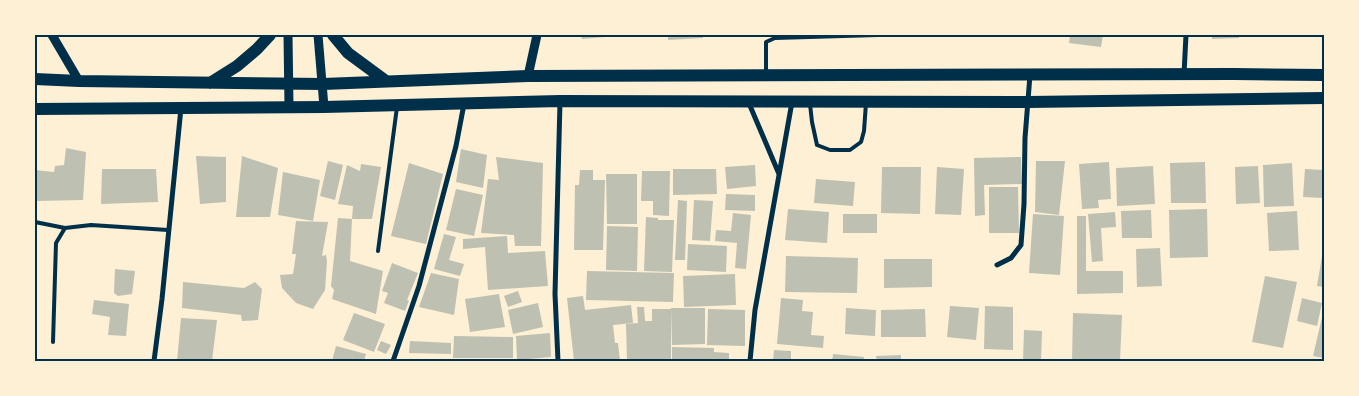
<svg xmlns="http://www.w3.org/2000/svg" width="1359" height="396" viewBox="0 0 1359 396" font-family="'PT Serif',serif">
<rect width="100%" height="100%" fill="#fdf0d5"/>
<!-- building -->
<path fill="#bec0b2" d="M581 35H605V37L582 39Z
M668 35H703V38L668 40Z
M1070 35H1103L1101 47 1069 43Z
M1212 35H1239V38L1212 39Z
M66 148 86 152 83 200 35 201V170L54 172 55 166 64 165Z
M461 149 487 155 483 188 456 182Z
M196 156 226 157V202L200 204Z
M242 156 278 168 270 217H236Z
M496 157 543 163 541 246H515L514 235 481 233 488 179 499 180Z
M1021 157 1022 184 984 185 985 215 975 216 974 158Z
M328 161 343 165 335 200 320 196Z
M1036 161H1065L1059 215 1035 212Z
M1109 162 1111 199 1098 200 1099 208 1082 209 1079 164Z
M1205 162 1206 203H1171L1170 163Z
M409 163 443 174 426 244 391 236Z
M1292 163 1294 206 1264 207 1263 165Z
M361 164 381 167 372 219H352L353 206 338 204 347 165 360 171Z
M755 165 756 186 727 189 725 167Z
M1153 166 1155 204 1117 206 1116 168Z
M1258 166 1260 203 1236 204 1235 167Z
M882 167H921L920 214 881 213Z
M937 167 964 169 961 215 935 214Z
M102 169H156L158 202 101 204Z
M673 169H716L717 194 673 195Z
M1305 169 1324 170V198L1303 197Z
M580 170H593V180H605L603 250H574L575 185H579Z
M642 171H670L669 216 653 215V201H641Z
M283 172 320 180 313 221 278 215Z
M606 174H637V224H607Z
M816 179 855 182 853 206 814 203Z
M989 187H1018L1019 233H989Z
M456 189 483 195 474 236 446 230Z
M726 194 755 195V211L725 210Z
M678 200 687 201 685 260H675Z
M694 200 713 201 710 241 692 240Z
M788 209 829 212 827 243 785 240Z
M1207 209 1208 257 1170 258 1169 210Z
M1151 210 1152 238H1122L1121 211Z
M1297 211 1299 250 1269 251 1267 213Z
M1115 212 1116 227 1101 228 1103 261 1092 262 1088 214Z
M733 213 751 215 746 269 735 268 737 243 715 241 716 230 731 231Z
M843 214H877V233H843Z
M1033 214 1064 216 1060 275 1029 273Z
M1077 216H1086V271H1123V293L1077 294Z
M646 217 658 218V220H674L672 272 644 271Z
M338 218 352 219 350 261 383 271 376 314 332 299 334 290 331 286Z
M296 221 328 222 322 256 326 255 327 261 325 290 313 309 296 303 282 288 280 275 293 274 296 254H292Z
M607 226 638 227 637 271 606 270Z
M444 234 456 237 449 260 464 264 460 276 434 269Z
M507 236 508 253 545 251 548 286 488 290 485 247 463 249V239Z
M688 244 727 246 726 272 687 270Z
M1160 248 1162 286 1137 287 1136 249Z
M1323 250H1324V287L1317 286Z
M786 256 858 258 857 293 785 292Z
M884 259H932V287L884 288Z
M392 263 418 273 407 300 409 301 405 311 384 303 388 293 382 291Z
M115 269 135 271 132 294 118 296 114 293Z
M587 271 674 273 673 302 586 300Z
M431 273 459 279 454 315 419 307Z
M735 274 736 305 684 307 683 276Z
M1265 276 1297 282 1283 348 1252 342Z
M183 282 244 288 255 282 262 289 258 320 242 321 241 315 182 308Z
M518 291 522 302 508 307 504 296Z
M499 294 505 327 470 332 465 299Z
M583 296 585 310 631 305 633 323 613 325 615 343H618L620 361H574L567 298Z
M781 298 803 300 802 311 813 312 811 335 824 336 823 348 777 344Z
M1302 298 1322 303 1317 326 1297 321Z
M94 300 129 304 126 336 108 335 110 317 92 314Z
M538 303 543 327 513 334 508 310Z
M950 306 979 308 976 340 947 337Z
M985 306 1013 307V350L984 349Z
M637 307H644L645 321H652V309H671V361H627L626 324 638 323Z
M671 308H705V344L672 345Z
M846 308 876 310 875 336 845 334Z
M708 309 745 310V346L707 345Z
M925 309 926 337H881V310Z
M354 313 385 324 374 352 343 340Z
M1073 313 1122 315 1120 361H1072Z
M1323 313H1324V358L1313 356Z
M181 318 217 320 212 361H177Z
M1024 330 1042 331 1041 361H1023Z
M550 333 551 357 517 360 516 336Z
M454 336 513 337V358H453Z
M381 341 391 345 386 354 377 350Z
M410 341 451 343V354L409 353Z
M336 346 366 354 364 361H332Z
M672 347 714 348V352L729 353V361H672Z
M774 350 791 351V361H773Z
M833 354 864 357 863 361H832Z
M901 355V361H877L876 356Z"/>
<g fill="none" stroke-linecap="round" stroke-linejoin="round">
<!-- service -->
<path stroke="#003049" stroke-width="4" d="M766 73V42L775 38 878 35
M810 104 812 122 817 145 830 150H850L861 142 864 131 866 103
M35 222 65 228
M378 251 397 107
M53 342 56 243 65 228 91 225 168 230"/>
<!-- minor -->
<path stroke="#003049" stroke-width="5" d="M1184 74 1186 35
M748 101 779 174
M997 265 1011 258 1021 245 1024 204 1025 138 1030 75
M154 361 162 299 181 108
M393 361 419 286 456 146 464 104
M558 361 555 294 560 102
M750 361 755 310 792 102"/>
<!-- tertiary -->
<path stroke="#003049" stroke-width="9" d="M52 35 79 81
M288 35 289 107
M318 35 324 107
M528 76 537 35"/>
<!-- primary -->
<path stroke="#003049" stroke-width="12" d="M333 35 348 53 386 81
M35 79 79 81 323 84 528 76 1234 74 1324 75
M210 83 237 66 257 49 270 35
M35 109 324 107 560 101 1028 102 1324 98"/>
</g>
<!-- border -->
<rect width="1359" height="396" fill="none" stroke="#fdf0d5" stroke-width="72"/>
<rect x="36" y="36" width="1287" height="324" fill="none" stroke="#003049" stroke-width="2"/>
</svg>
